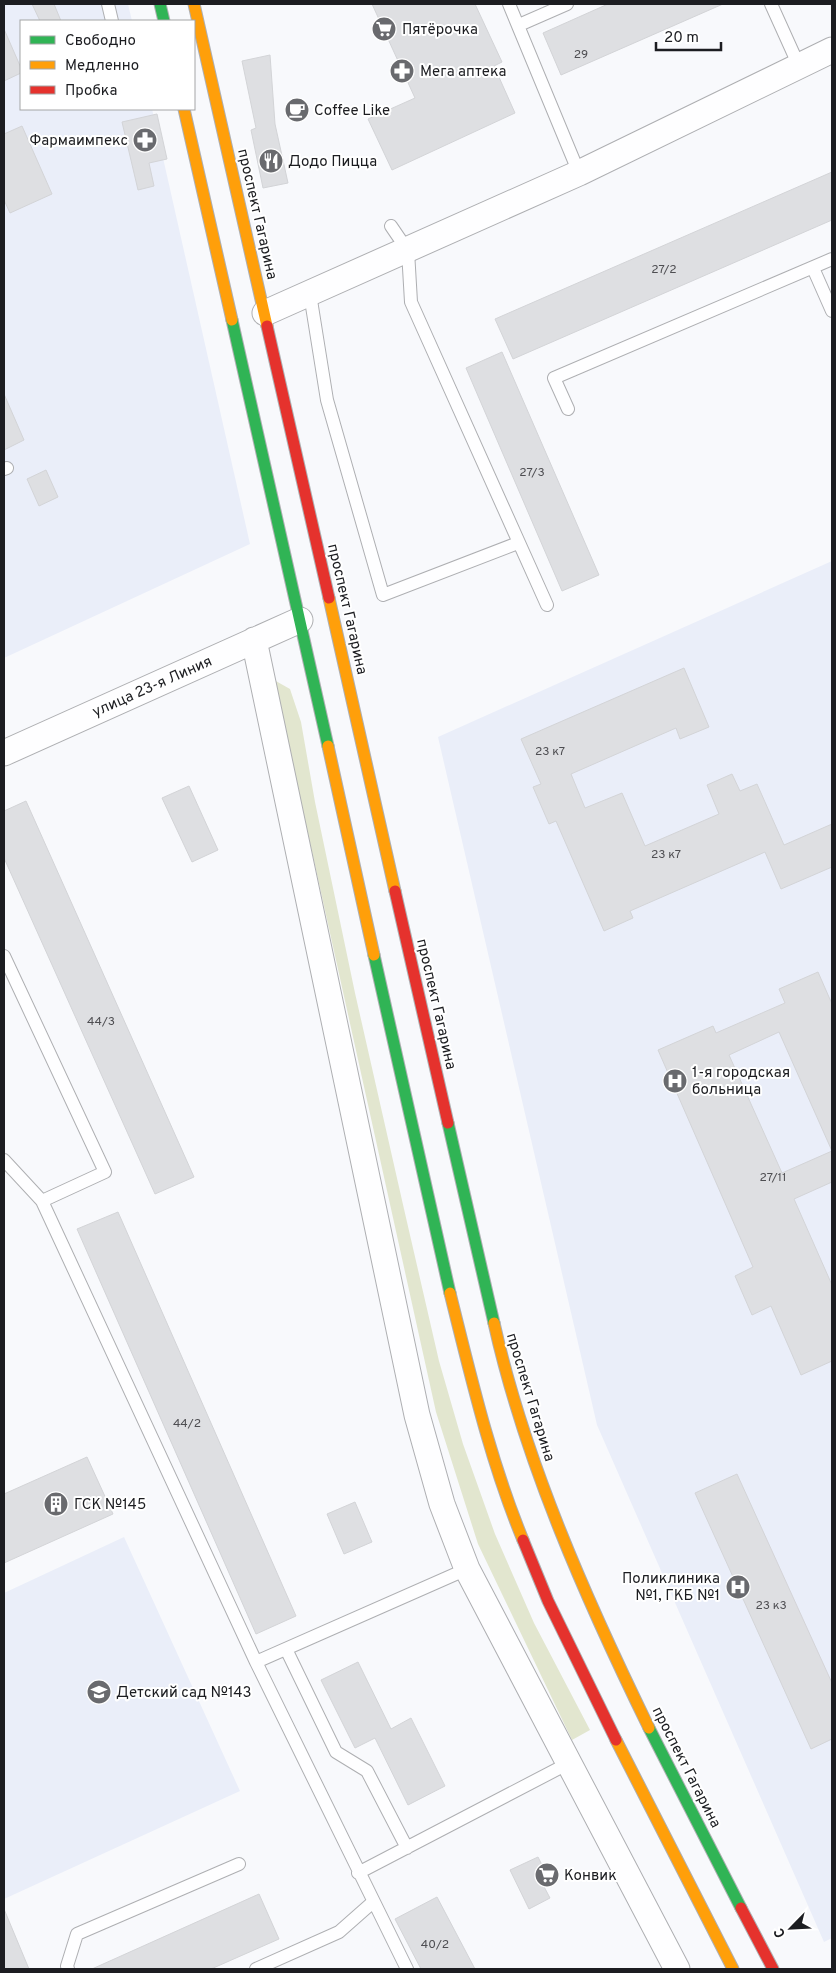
<svg xmlns="http://www.w3.org/2000/svg" width="836" height="1973" viewBox="0 0 836 1973" font-family="Overpass,sans-serif">
<rect width="100%" height="100%" fill="#f8f9fc"/>
<!-- built -->
<path fill="#eaeef9" d="M4 4H128L132 21H21V109H152L250 544 4 658Z
M832 561V1938L824 1942 597 1425 438 737Z
M124 1537 240 1791 4 1899V1593Z"/>
<!-- green -->
<path fill="#e2e6cf" d="M274 680 290 689 301 722 315 802 355 993 404 1209 439 1361 463 1444 495 1534 534 1623 590 1730 572 1740 478 1544 436 1412Z"/>
<!-- building -->
<path fill="#dedfe2" stroke="#d3d4d7" fill-rule="evenodd" d="M32 4H54L61 21H40Z
M372 4H475L502 62 494 66 515 113 392 170 368 119 415 98Z
M608 4H723L561 75 543 33Z
M4 29 21 68V73L4 81Z
M270 55 275 124 288 183 263 188 251 130 256 128 242 61Z
M157 114 167 159 149 163 154 186 138 190 122 122Z
M22 126 52 194 10 213 4 200V134Z
M832 172V220L513 359 495 319Z
M502 352 599 575 562 591 466 368Z
M4 394 24 440 4 450Z
M46 470 58 497 39 506 27 479Z
M684 668 709 727 680 739 676 728 571 774 585 808 622 793 645 846 719 814 707 785 732 774 740 791 757 784 784 845 832 824V867L781 889 765 852 630 911 633 918 604 931 556 821 549 824 533 787 541 784 521 739Z
M189 786 218 850 192 862 162 798Z
M26 801 194 1177 155 1194 4 858V811Z
M818 972 832 1004V1182L794 1199 832 1285V1361L801 1375 771 1306 752 1315 735 1276 753 1267 658 1050 713 1026 716 1033 785 1003 779 989ZM779 1032 832 1151 782 1173 729 1055Z
M118 1212 296 1616 256 1634 77 1229Z
M87 1457 113 1514 4 1563V1494Z
M737 1474 832 1683V1739L811 1749 695 1493Z
M355 1502 372 1542 344 1554 327 1514Z
M358 1662 391 1729 411 1718 445 1786 408 1805 375 1738 355 1748 321 1680Z
M538 1857 547 1875 540 1879 550 1898 529 1909 510 1870Z
M259 1894 279 1939 211 1969H92Z
M437 1897 475 1969H421L395 1919Z
M4 1909 29 1969H4Z"/>
<g fill="none" stroke-linecap="round" stroke-linejoin="round">
<defs>
<path id="lane" d="M108 4 112 21
M509 4 579 173
M771 4 799 66
M519 25 567 4
M391 226 408 251 411 302 547 605
M813 268 832 311
M310 294 327 400 383 595 518 543
M568 409 554 378 832 259
M4 469 7 468
M4 956 105 1172 42 1201 4 1160
M42 1201 256 1662 407 1969
M286 1649 336 1752 367 1771 407 1848
M256 1662 467 1569
M358 1873 569 1763
M68 1969 67 1966 77 1934 239 1864
M256 1969 339 1932 373 1902"/>
<path id="street" d="M265 313 579 173 832 50
M254 640 417 1415 442 1504 467 1569 677 1969
M4 753 300 620"/>
<path id="fast" d="M160 4 164 21
M232 320 328 746
M374 955 450 1293
M448 1123 494 1323
M649 1728 741 1908"/>
<path id="slow" d="M194 4 267 326
M184 109 232 320
M329 598 395 891
M328 746 374 955
M450 1293C471 1377 490 1460 523 1540
M494 1323C525 1462 587 1601 649 1728
M616 1740 733 1969"/>
<path id="jam" d="M267 326 329 598
M395 891 448 1123
M523 1540 548 1601 616 1740
M741 1908 773 1969"/>
</defs>
<!-- lane casing -->
<use href="#lane" stroke="#aeafb2" stroke-width="14"/>
<!-- street casing -->
<use href="#street" stroke="#aeafb2" stroke-width="27"/>
<!-- fast casing -->
<use href="#fast" stroke="#aeafb2" stroke-width="13"/>
<!-- slow casing -->
<use href="#slow" stroke="#aeafb2" stroke-width="13"/>
<!-- jam casing -->
<use href="#jam" stroke="#aeafb2" stroke-width="13"/>
<!-- lane -->
<use href="#lane" stroke="#fefeff" stroke-width="12"/>
<!-- street -->
<use href="#street" stroke="#fefeff" stroke-width="25"/>
<!-- fast -->
<use href="#fast" stroke="#30b455" stroke-width="11"/>
<!-- slow -->
<use href="#slow" stroke="#ff9f0a" stroke-width="11"/>
<!-- jam -->
<use href="#jam" stroke="#e5322d" stroke-width="11"/>
</g>
<!-- icons -->
<defs>
<symbol id="supermarket-disc" viewBox="-11 -11 22 22"><circle r="9.5" fill="#696a6e" stroke="#fff"/><path d="M-6-5.5h2.5l.6 2H6L4.5 2H-2.5L-4.4-4H-6ZM-1.5 3.2a1.3 1.3 0 1 0 .1 0ZM3 3.2a1.3 1.3 0 1 0 .1 0Z" fill="#fff"/></symbol>
<symbol id="pharmacy-disc" viewBox="-11 -11 22 22"><circle r="9.5" fill="#696a6e" stroke="#fff"/><path d="M-2-6h4v4h4v4h-4v4h-4v-4h-4v-4h4Z" fill="#fff"/></symbol>
<symbol id="cafe-disc" viewBox="-11 -11 22 22"><circle r="9.5" fill="#696a6e" stroke="#fff"/><path d="M-5.5-4.5H6V0H3Q3 3.5 0 3.5H-2.5Q-5.5 3.5-5.5 0ZM3-3.2v2h1.7v-2ZM-6 4.5H4V6H-6Z" fill="#fff"/></symbol>
<symbol id="restaurant-disc" viewBox="-11 -11 22 22"><circle r="9.5" fill="#696a6e" stroke="#fff"/><path d="M-5-6h1v4h1v-4h1v4h1v-4h1v5L-1.5 .5V6h-2V.5L-5-1ZM5-6V6H3V1.5H1.5Q1.5-4 5-6Z" fill="#fff"/></symbol>
<symbol id="hospital-disc" viewBox="-11 -11 22 22"><circle r="9.5" fill="#696a6e" stroke="#fff"/><path d="M-5-5h3v3.5h4V-5h3V5h-3V1.5h-4V5h-3Z" fill="#fff"/></symbol>
<symbol id="building-disc" viewBox="-11 -11 22 22"><circle r="9.5" fill="#696a6e" stroke="#fff"/><path d="M-4-6H4V6H1V3H-1V6H-4ZM-2.5-4.3h1.7v1.8h-1.7ZM.8-4.3h1.7v1.8H.8ZM-2.5-1h1.7V.8h-1.7ZM.8-1h1.7V.8H.8Z" fill="#fff"/></symbol>
<symbol id="school-disc" viewBox="-11 -11 22 22"><circle r="9.5" fill="#696a6e" stroke="#fff"/><path d="M0-5L7-2L0 1L-7-2ZM-4 1L0 2.5L4 1V4Q0 6-4 4Z" fill="#fff"/></symbol>
</defs>
<g fill-rule="evenodd">
<use href="#supermarket-disc" x="370" y="15" width="28" height="28"/>
<use href="#pharmacy-disc" x="388" y="57" width="28" height="28"/>
<use href="#cafe-disc" x="283" y="96" width="28" height="28"/>
<use href="#pharmacy-disc" x="131" y="126" width="28" height="28"/>
<use href="#restaurant-disc" x="257" y="147" width="28" height="28"/>
<use href="#hospital-disc" x="661" y="1067" width="28" height="28"/>
<use href="#building-disc" x="42" y="1490" width="28" height="28"/>
<use href="#hospital-disc" x="724" y="1573" width="28" height="28"/>
<use href="#school-disc" x="85" y="1678" width="28" height="28"/>
<use href="#supermarket-disc" x="533" y="1861" width="28" height="28"/>
</g>
<g text-anchor="middle" stroke-width="4" stroke-linejoin="round" paint-order="stroke">
<!-- number labels -->
<g font-size="12" fill="#4e4e52">
<text x="581" y="58">29</text>
<text x="664" y="273">27/2</text>
<text x="532" y="476">27/3</text>
<text x="550" y="755">23 к7</text>
<text x="666" y="858">23 к7</text>
<text x="101" y="1025">44/3</text>
<text x="773" y="1181">27/11</text>
<text x="187" y="1427">44/2</text>
<text x="771" y="1609">23 к3</text>
<text x="435" y="1948">40/2</text>
</g>
<!-- poi labels -->
<g font-size="15" fill="#1c1d21" stroke="#fff" text-anchor="start">
<text x="402" y="34">Пятёрочка</text>
<text x="420" y="76">Мега аптека</text>
<text x="314" y="115">Coffee Like</text>
<text x="128" y="145" text-anchor="end">Фармаимпекс</text>
<text x="288" y="166">Додо Пицца</text>
<text x="692" y="1077">1-я городская<tspan x="692" dy="17">больница</tspan></text>
<text x="74" y="1509">ГСК №145</text>
<text x="720" y="1583" text-anchor="end">Поликлиника<tspan x="720" dy="17">№1, ГКБ №1</tspan></text>
<text x="116" y="1697">Детский сад №143</text>
<text x="564" y="1880">Конвик</text>
</g>
<!-- street labels -->
<g font-size="15" fill="#1c1d21" stroke="#fff">
<text transform="translate(258 214) rotate(77)" y="5">проспект Гагарина</text>
<text transform="translate(348 609) rotate(77)" y="5">проспект Гагарина</text>
<text transform="translate(152 686) rotate(-24)" y="5">улица 23-я Линия</text>
<text transform="translate(437 1004) rotate(77)" y="5">проспект Гагарина</text>
<text transform="translate(531 1397) rotate(73)" y="5">проспект Гагарина</text>
<text transform="translate(687 1767) rotate(63)" y="5">проспект Гагарина</text>
</g>
</g>
<!-- border -->
<rect width="836" height="1973" fill="none" stroke="#1c1d21" stroke-width="10"/>
<!-- legend -->
<rect x="20" y="20" width="175" height="90" fill="#ffffff" stroke="#a4a5a6"/>
<rect x="30" y="36" width="25" height="8" fill="#30b455" stroke="#a4a5a6"/>
<text x="65" y="45" font-size="15" fill="#1c1d21">Свободно</text>
<rect x="30" y="61" width="25" height="8" fill="#ff9f0a" stroke="#a4a5a6"/>
<text x="65" y="70" font-size="15" fill="#1c1d21">Медленно</text>
<rect x="30" y="86" width="25" height="8" fill="#e5322d" stroke="#a4a5a6"/>
<text x="65" y="95" font-size="15" fill="#1c1d21">Пробка</text>
<!-- north arrow -->
<g transform="translate(791 1928) rotate(246)" stroke="#ffffff" stroke-width="4" paint-order="stroke">
<path d="M0-4L9 19L0 12L-9 19Z" fill="#1c1d21"/>
<text y="-8" font-size="14" font-weight="bold" text-anchor="middle" fill="#1c1d21">С</text>
</g>
<!-- scale -->
<path d="M656 42v8h65v-8" fill="none" stroke="#1c1d21" stroke-width="2.5"/>
<text x="664" y="42" font-size="15" fill="#1c1d21" stroke="#ffffff" stroke-width="4" paint-order="stroke">20 m</text>
</svg>
